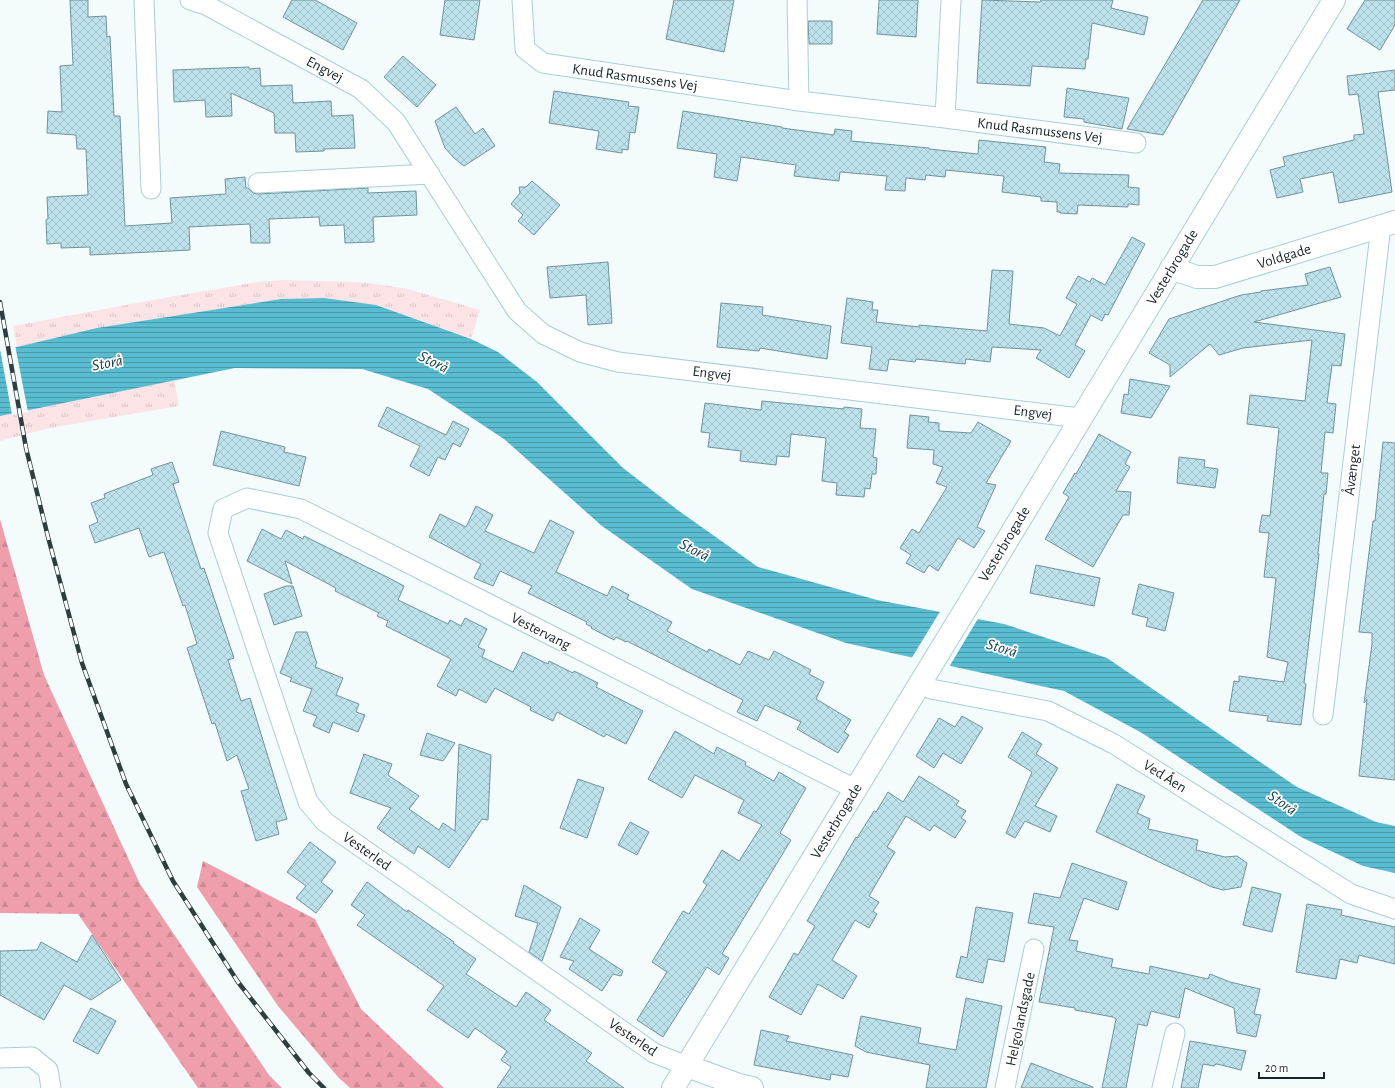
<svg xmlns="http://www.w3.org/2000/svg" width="1395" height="1088" viewBox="0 0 1395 1088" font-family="'Alegreya Sans',sans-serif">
<defs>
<pattern id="grass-tufts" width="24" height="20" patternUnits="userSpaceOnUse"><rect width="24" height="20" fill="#fce3e6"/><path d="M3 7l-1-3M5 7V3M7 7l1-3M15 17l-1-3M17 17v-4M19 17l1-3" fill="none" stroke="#d7c3c5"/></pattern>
<pattern id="forest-firs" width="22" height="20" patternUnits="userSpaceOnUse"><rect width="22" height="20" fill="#ef9fac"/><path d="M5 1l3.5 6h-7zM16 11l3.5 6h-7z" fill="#cc8994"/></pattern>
<pattern id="water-rules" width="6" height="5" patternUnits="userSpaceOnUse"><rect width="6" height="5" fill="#59bcd0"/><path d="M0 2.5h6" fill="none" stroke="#4999a9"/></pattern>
<pattern id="building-cross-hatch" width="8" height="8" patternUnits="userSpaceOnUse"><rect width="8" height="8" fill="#bde2eb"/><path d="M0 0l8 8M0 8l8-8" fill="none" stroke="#a2c2ca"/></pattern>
</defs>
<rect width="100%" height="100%" fill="#f4fbfd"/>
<!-- grass -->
<path fill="url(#grass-tufts)" d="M281 280 360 282 404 288 480 310 471 339 376 305 324 298 281 299 97 328 17 347 13 326 169 297 257 282Z
M174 380 179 406 50 428 0 441V416Z"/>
<!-- forest -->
<path fill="url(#forest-firs)" d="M0 519 44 675 140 884 269 1075 282 1088H198L78 914 0 913Z
M203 861 315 919 361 1009 444 1088H350L338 1077 278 1006 197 887Z"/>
<!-- water -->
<path fill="url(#water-rules)" d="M324 298 376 305 471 339 498 352 537 382 623 468 679 511 758 567 877 600 1004 624 1107 658 1297 787 1376 822 1395 826V873L1363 866 1301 837 1142 733 1064 691 846 643 692 589 602 526 504 439 428 389 362 369 235 368 0 416V351L97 328 281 299Z"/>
<!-- pier -->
<path fill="#f4fbfd" d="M15 345 28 412 12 415 0 349Z
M941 610 979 617 949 667 911 659Z"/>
<!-- building -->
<path fill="url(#building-cross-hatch)" stroke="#70939b" d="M70 0H88V17L106 16 107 37 110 36 114 116H120L125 226 172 223 170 198 226 194 225 179 245 177 246 188H248L253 193 258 194 368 188V193L416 191 417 215 373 217 374 242 345 243 344 225 320 226 319 217 269 219 270 243H251L250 224 189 227 190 250 90 255V247L61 248V243L47 244 46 220 48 219 47 197 88 195 86 149H77L76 135 47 133 48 111 62 112 60 66 73 65Z
M292 0H315L357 23 343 50 283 17Z
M445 0H480L474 40 440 35Z
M674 0H734L724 52 666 39Z
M879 0H918L916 37 877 34Z
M982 0 1040 2 1041 0H1113L1111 8 1148 17 1144 35 1092 23 1088 59H1086L1085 69 1032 66 1030 86 977 83Z
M1203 0H1240L1163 135 1127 129Z
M1365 0H1395V25L1380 50 1347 29Z
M808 21H832V44H809Z
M403 56 436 85 417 107 384 77Z
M249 67V69L260 68 261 86 292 85 293 103 331 101 332 116 353 115 355 148 324 149V151L296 152 295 133H275L274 113 231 93 232 116 206 117 205 100 174 102 173 70Z
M1395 70V90L1378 92 1392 192 1339 203 1333 172 1300 179 1303 192 1277 198 1270 170 1285 166 1283 157 1354 140V135L1364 134 1358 94 1349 95 1347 76Z
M1067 88 1129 98 1122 129 1084 122V119L1064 117Z
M554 91 629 102 628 106 639 107 635 133 630 132 628 150 622 149V153L596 149 599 131 549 123Z
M456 107 475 134 483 128 495 146 464 166 454 158 445 148 435 121Z
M683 111 782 127V128L834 135 835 129 852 131 851 141 929 148V149L978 154 979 140 1046 147 1044 162 1060 164 1059 173 1129 175 1128 187 1139 188V205L1128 204V207L1078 205 1077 214 1060 213V212H1057V202L1041 201V197L1002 192 1004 176 946 170 945 177 926 175 925 180 906 178 905 191 885 190 887 176 840 172 839 181 794 176 796 165 741 157 737 181 714 177 717 154 677 148Z
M532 181 560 205 534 235 518 221 523 215 511 204 520 193 519 187H526Z
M1132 237 1145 244 1108 315 1105 314 1102 321 1091 315 1075 345 1085 351 1069 378 1036 358 1041 350 992 347 990 362 966 359 965 364 916 359 915 362 889 359 887 371 869 369 872 347 841 343 847 298 873 302 872 310H878L876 322 919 327V325L987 331 992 270 1013 271 1009 324 1044 328 1060 336 1077 304 1066 298 1078 276 1090 282 1092 278 1105 285Z
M608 262 612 323 588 325 586 295 550 298 547 267Z
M1330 267 1341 297 1254 322 1345 334 1341 366 1332 365 1327 403 1336 404 1333 433 1325 432 1321 473H1328L1326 494H1324L1318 554H1319L1304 683 1306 684 1301 725 1267 721 1268 716 1229 711 1234 681 1239 682V676L1284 682 1288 662 1267 657 1276 578 1264 577 1269 533 1259 532 1262 515 1270 516 1279 428 1247 424 1250 395 1305 401 1312 340 1243 348 1219 355 1210 344 1170 377V365L1149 353 1169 319 1241 295 1261 292V291L1308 285 1305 274Z
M721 303 763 307 762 315 831 326 827 359 760 348 759 351 717 347Z
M1130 379 1170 386 1151 418 1121 413 1124 394 1128 395Z
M762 401 844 409V407L862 409 860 428 876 429 873 457 877 458 876 474H872L870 489 865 488 864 497 836 495 837 483 822 481 826 438 791 434 789 457 777 456 776 465 740 461 741 451 708 447 710 433 701 432 705 403 761 410Z
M387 407 446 435 453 421 469 429 460 447 453 443 445 460 438 457 429 476 410 466 420 446 378 426Z
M910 415 929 417 928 422 939 423V431L971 433 978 422 1011 441 986 483 996 485 977 527 985 531 974 548 958 538 938 571 929 565 924 573 906 563 911 555 900 548 912 529 919 533 947 487 936 483 943 467 933 464 934 450 907 448Z
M221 431 285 447 284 452 306 457 299 486 213 465Z
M1099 434 1131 452 1125 464 1130 467 1116 491 1131 492 1129 515H1123L1093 567 1045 539 1069 497 1063 493 1075 473 1076 474Z
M1383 442 1395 443V780L1359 776 1367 699 1364 703 1372 644V633L1359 632 1373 521H1375Z
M1179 457 1205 460 1204 467 1218 469 1215 488 1177 483Z
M172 462 179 482 173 484 201 569 204 568 234 658 228 660 241 701 250 698 287 819 276 822 279 834 256 841 241 791 249 789 237 755 227 761 215 723 212 724 187 648 197 644 185 605 183 606 164 552 149 557 139 528 95 543 89 526 98 522 91 503 105 498 104 494 153 475 151 469Z
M476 506 493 515 485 531 534 553 550 520 574 532 556 572 607 596 612 586 629 595 627 599 672 622 667 631 707 652 709 649 740 665 748 651 769 660 774 651 811 670 809 674 824 682 816 699 851 720 844 732 849 735 838 753 797 729 801 722 765 705 757 721 737 712 743 700 627 641 626 642 616 637 614 640 591 628 592 627 586 624 587 622 528 593 532 586 500 571 493 586 474 578 481 564 429 537 440 514 466 527Z
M262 529 281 539 286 530 303 539 304 536 389 578 404 586 398 600 448 624 450 620 461 626 465 618 487 629 478 647 485 650 482 657 513 672 523 652 548 664 549 661 573 673 574 671 598 683 596 687 643 711 626 744 606 734 604 737 557 712 553 721 530 710 531 707 495 688 486 703 459 689 456 696 437 686 451 659 386 626 388 621 377 616 379 613 335 591 336 588 285 561 292 584 247 561Z
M1036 565 1100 578 1094 606 1030 593Z
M1139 584 1174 593 1165 631 1146 626 1148 618 1132 614Z
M286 586H293L302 616 274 625 264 594Z
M296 632H307L316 661 317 662 315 667 343 678 336 695 359 704 356 712 365 715 358 732 333 722 329 733 313 726 317 716 303 711 312 689 290 681 292 678 280 673Z
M962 716 983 728 961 764 943 753 934 768 916 756 939 718 955 727Z
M675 731 714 754 717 747 746 762 745 765 774 781 779 772 806 788 780 833 791 840 722 954 729 958 719 975 707 967 663 1037 637 1020 667 972 652 962 683 911 689 914 707 885 703 882 722 850 739 861 762 825 738 813 744 800 695 775 682 798 648 779Z
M1022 732 1042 744 1036 754 1058 768 1035 806 1057 816 1050 832 1025 821 1015 838 1006 833 1032 772 1008 757Z
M427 733 455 743 443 761 420 755Z
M459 744 491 755 488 820 482 819 449 868 418 846 414 854 377 828 391 808 350 793 364 754 392 764 388 775 419 796 409 809 439 830 443 823 455 831Z
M919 776 959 801 956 805 966 811 961 818 966 821 955 838 934 825 930 831 906 816 887 847 895 852 869 896 879 902 873 911 877 914 869 928 855 920 832 960 857 976 843 999 818 984 801 1015 769 997 794 953 798 955 815 926 807 921 856 837 857 838 874 811 876 812 888 792 903 802Z
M578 779 604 788 587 838 560 828Z
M1117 784 1145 796 1137 813 1150 819 1148 829 1198 840 1196 850 1225 857 1237 856 1247 863 1241 887 1223 890 1212 887 1096 832Z
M630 822 649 832 637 855 618 845Z
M310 842 336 862 321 882 333 891 316 913 296 898 306 886 287 872Z
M1072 863 1127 882 1118 910 1084 898 1069 940 1078 941 1076 951 1113 959 1111 967 1149 974 1150 966 1208 979 1210 974 1230 982 1260 989 1254 1014 1261 1015 1256 1037 1237 1033 1234 1008 1185 988 1179 1018 1151 1011 1147 1026 1138 1024 1126 1088H1102L1116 1019 1113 1017 1075 1010V1008L1039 1002 1054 927 1028 923 1034 893 1060 898Z
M367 882 407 912 408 910 454 942 453 943 476 959 466 974 516 1007 526 992 551 1010 544 1020 592 1053 586 1061 624 1088H497L511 1067 501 1060 507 1051 475 1028 468 1038 427 1010 444 986 357 925 365 915 351 905Z
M524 885 561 907 542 961 529 952 538 923 515 916Z
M1252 887 1281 894 1272 932 1243 925Z
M1307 904 1342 910 1341 915 1395 927V964L1359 955 1357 963 1340 959 1336 979 1296 972Z
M976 907 1013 913 1004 962 988 959 983 983 956 977 961 956 967 958Z
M580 918 600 930 589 949 623 971 621 976 613 974 602 991 569 969 574 961 560 957Z
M92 935 121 980 91 1000 64 985 44 1020 0 995V951L37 950 41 942 77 962Z
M966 998 1002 1006 986 1088H926L930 1065 866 1052 855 1046 861 1016 921 1028 918 1043 956 1050Z
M91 1008 116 1021 98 1054 73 1041Z
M761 1030 789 1036 786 1041 853 1055 848 1077 831 1074 830 1080 754 1065Z
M1190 1041 1246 1051 1241 1070 1217 1064 1214 1065V1066L1203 1064 1198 1088H1181Z
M1031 1063 1093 1087V1088H1021Z"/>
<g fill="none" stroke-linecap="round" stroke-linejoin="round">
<defs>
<path id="minor" d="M144 0 151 189
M190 0 206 5 361 89 396 122 517 311 543 334 580 352 618 362 1080 418
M522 0 525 49 543 63 799 101 945 118 1136 143
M797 0 799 101
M945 118 951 0
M258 183 430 174
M919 683 931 689 1048 711 1114 744 1351 894 1395 909
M1323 715 1381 226
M0 1058 32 1057 48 1070 51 1088
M687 1066 654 1053 325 822 308 802 218 533 223 509 247 498 301 509 855 789
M1005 1088 1034 949
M1162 1088 1175 1033"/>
<path id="tertiary" d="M1171 268 1197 277H1215L1395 222
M687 1066 739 1085 752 1088
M673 1088 979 587 1334 0"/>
</defs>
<!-- minor casing -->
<use href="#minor" stroke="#aaced7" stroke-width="21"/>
<!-- tertiary casing -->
<use href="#tertiary" stroke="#aaced7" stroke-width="24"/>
<!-- minor -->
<use href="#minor" stroke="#fff" stroke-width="19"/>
<!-- tertiary -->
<use href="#tertiary" stroke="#fff" stroke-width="22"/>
<defs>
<path id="rail" d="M0 302 26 448 48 537 82 663 126 784 173 881 238 982 309 1073 324 1088"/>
</defs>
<!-- rail casing -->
<use href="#rail" stroke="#2e3d40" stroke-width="4.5"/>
<!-- rail -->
<use href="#rail" stroke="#fff" stroke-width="3" stroke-dasharray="9" stroke-linecap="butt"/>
</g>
<g text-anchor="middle" stroke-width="3.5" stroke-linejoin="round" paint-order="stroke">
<!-- street labels -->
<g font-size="15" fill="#162528" stroke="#fff">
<text transform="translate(325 69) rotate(28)" y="5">Engvej</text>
<text transform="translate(635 77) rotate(8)" y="5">Knud Rasmussens Vej</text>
<text transform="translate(1040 130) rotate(7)" y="5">Knud Rasmussens Vej</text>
<text transform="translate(1284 256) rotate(-17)" y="5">Voldgade</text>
<text transform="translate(1172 267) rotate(-59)" y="5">Vesterbrogade</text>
<text transform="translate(712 373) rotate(7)" y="5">Engvej</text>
<text transform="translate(1033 412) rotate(7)" y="5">Engvej</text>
<text transform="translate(1352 470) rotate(-83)" y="5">Åvænget</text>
<text transform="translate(1004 544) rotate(-59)" y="5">Vesterbrogade</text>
<text transform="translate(541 631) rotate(27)" y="5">Vestervang</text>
<text transform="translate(1165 776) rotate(32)" y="5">Ved Åen</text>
<text transform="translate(836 821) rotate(-59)" y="5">Vesterbrogade</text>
<text transform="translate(367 851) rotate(35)" y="5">Vesterled</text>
<text transform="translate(1020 1019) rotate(-78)" y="5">Helgolandsgade</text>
<text transform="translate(633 1037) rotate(34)" y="5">Vesterled</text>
</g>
<!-- water labels -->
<g font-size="16" font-style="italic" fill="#16434c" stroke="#fff">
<text transform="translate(434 361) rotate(26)" y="6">Storå</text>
<text transform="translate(107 362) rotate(-11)" y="6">Storå</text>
<text transform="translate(695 549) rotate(27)" y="6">Storå</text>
<text transform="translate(1002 647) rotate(17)" y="6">Storå</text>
<text transform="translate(1283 802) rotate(35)" y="6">Storå</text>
</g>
</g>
<!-- scale -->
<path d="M1259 1072v6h65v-6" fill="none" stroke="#162528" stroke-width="2"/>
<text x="1265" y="1072" font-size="12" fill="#162528" stroke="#ffffff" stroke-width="3" paint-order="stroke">20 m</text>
</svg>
